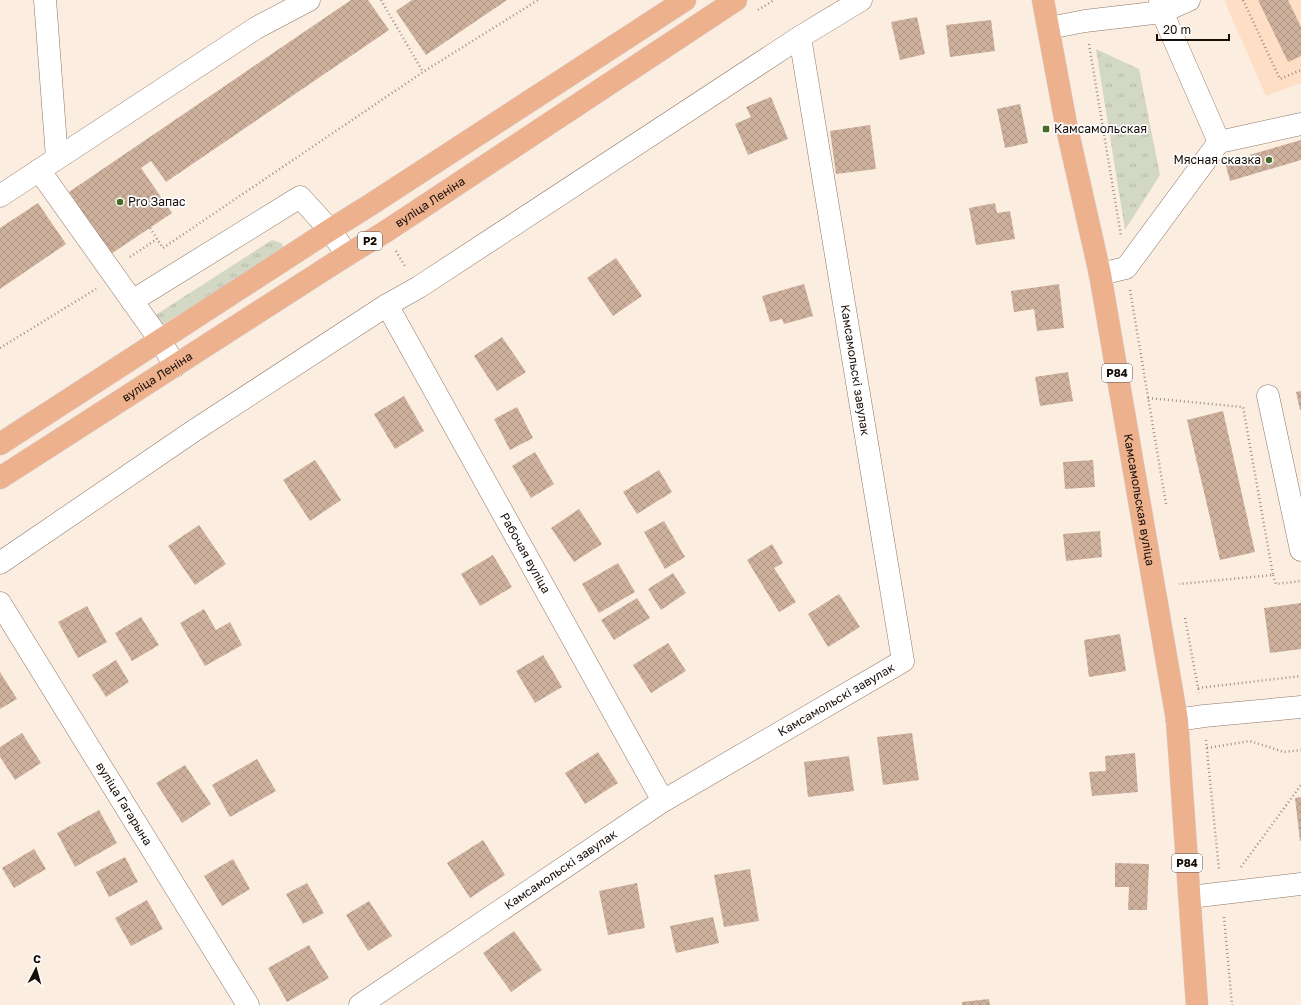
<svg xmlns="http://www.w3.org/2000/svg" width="1301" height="1005" viewBox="0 0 1301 1005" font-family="'Golos Text',sans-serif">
<defs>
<pattern id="grass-tufts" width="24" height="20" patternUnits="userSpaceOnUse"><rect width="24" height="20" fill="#d2d8c3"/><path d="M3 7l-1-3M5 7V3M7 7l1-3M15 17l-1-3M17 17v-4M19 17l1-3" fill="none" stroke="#b4b8a6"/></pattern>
<pattern id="building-cross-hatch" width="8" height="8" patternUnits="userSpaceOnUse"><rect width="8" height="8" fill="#ceb19c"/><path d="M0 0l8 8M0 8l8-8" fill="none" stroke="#b09785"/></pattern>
</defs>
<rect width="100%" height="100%" fill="#fcede1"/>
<!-- built -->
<path fill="#ffdec6" d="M1224 0H1301V83L1266 96Z"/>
<!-- grass -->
<path fill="url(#grass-tufts)" d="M1096 49 1139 69 1160 175 1125 230Z
M272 240 281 243 284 248 157 328 154 316Z"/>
<!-- building -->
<path fill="url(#building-cross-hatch)" d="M351 0H368L389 30 166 182 151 161 141 168 172 213 111 254 69 192Z
M412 0H507L426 55 396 11Z
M1258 0H1288L1301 27V56L1288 62Z
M917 17 925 54 900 60 891 22Z
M991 20 995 51 950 57 946 25Z
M771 97 788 139 748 155 735 124 751 117 746 107Z
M1020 104 1028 143 1005 148 997 109Z
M870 125 876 169 836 174 830 131Z
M1301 140V160L1230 181 1225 162Z
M38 203 66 244 0 289V228Z
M995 203 997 213 1010 211 1015 239 976 245 969 208Z
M616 258 642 296 613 316 587 278Z
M804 284 813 316 784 324 782 319 770 322 762 296Z
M1059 284 1064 328 1037 331 1034 309 1014 312 1011 291Z
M502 337 526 372 497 391 474 356Z
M1068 372 1073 401 1040 406 1035 377Z
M1301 391V410H1300L1296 392Z
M404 396 424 431 395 449 374 414Z
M517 407 533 438 510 450 494 419Z
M1223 411 1255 552 1220 560 1187 420Z
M535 452 554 484 531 498 512 466Z
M315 460 341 500 310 521 283 480Z
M1093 460 1095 487 1065 489 1063 462Z
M659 470 672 492 637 514 623 492Z
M579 509 602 544 574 562 551 528Z
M664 521 685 557 665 569 644 532Z
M199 525 226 564 195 585 168 546Z
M1100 531 1102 557 1066 561 1063 534Z
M772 544 783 563 774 568 796 602 779 612 747 560Z
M493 555 512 587 480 606 461 574Z
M618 563 635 592 599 613 582 584Z
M673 573 686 593 661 610 648 589Z
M839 594 860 627 828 647 808 614Z
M637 598 650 618 614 640 601 620Z
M1301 603V649L1270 653 1264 608Z
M87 606 107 642 78 658 58 622Z
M204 609 216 630 230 622 242 645 205 666 180 623Z
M141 617 159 645 132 661 115 633Z
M1120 634 1126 671 1089 677 1084 640Z
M668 643 686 671 651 693 633 665Z
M543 655 562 687 535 703 516 671Z
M116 660 129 682 106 697 92 675Z
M0 672 17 699 0 709Z
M22 733 41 763 15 780 0 757V747Z
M912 733 919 780 883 785 877 737Z
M598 752 618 783 585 804 565 773Z
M1135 753 1138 792 1092 796 1089 772 1106 771 1105 756Z
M849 756 854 791 808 797 804 762Z
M257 759 276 791 230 817 212 785Z
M185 765 211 804 182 823 156 783Z
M1301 797V841H1300L1295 798Z
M99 810 117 843 75 867 57 833Z
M483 840 505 875 470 898 447 863Z
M34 849 46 869 14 888 2 868Z
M125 857 138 882 109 897 96 872Z
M233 859 250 889 222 906 204 876Z
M1115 863 1149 864 1147 910H1128L1129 887H1115Z
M750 869 759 921 724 927 714 875Z
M307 883 324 913 303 924 286 894Z
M637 883 645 928 608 935 599 891Z
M147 900 163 929 131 946 115 918Z
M369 901 392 936 368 951 346 915Z
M713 917 719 943 676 953 670 926Z
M514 931 542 970 511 992 483 953Z
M309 945 329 978 287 1002 268 968Z
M989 999 990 1005H962V1002Z"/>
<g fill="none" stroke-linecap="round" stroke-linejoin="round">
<defs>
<g id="minor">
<path d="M45 0 57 158"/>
<path d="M1160 0 1162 12 1189 0"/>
<path d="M1049 28 1085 21 1162 12 1219 142"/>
<path d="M39 170 160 340 175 366"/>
<path d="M0 196 256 28 309 0"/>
<path d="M1100 274 1126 268 1219 142 1301 124"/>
<path d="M132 301 300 197 330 230 347 255"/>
<path id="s1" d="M387 305 663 801"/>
<path d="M1268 396 1301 550"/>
<path d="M0 563 195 430 387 305 419 287 800 37 861 0"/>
<path id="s2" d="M0 603 248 1005"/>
<path d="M1177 720 1204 716 1301 707"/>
<path d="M1190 897 1301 884"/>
<path id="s3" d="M360 1005 663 801 903 661 800 37"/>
</g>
<g id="major">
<path id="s4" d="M1043 0 1066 124 1100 274 1177 720 1197 1005"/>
<path d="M0 444 330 230 370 205 685 0"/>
<path id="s5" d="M0 478 347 255 385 232 736 0"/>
</g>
</defs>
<!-- minor casing -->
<use href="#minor" stroke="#8e7766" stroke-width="23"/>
<!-- major casing -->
<use href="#major" stroke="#d5d3d2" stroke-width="23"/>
<!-- path -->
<path stroke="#9b8f85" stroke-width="2.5" stroke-dasharray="1 3" stroke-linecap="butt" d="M381 0 423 72
M1243 0 1280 79 1301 70
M758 10 774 0
M1089 44 1121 236
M150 228 163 248 423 72 538 0
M396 251 406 268
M130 257 157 239
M1130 290 1166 504
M0 348 96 289
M1148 398 1243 407 1273 575 1179 584
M1273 575 1276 584 1301 581
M1185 618 1199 693
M1198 688 1301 676
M1206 740 1219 870
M1207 748 1250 741 1284 752 1301 750
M1241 867 1301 785
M1224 917 1232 1005"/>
<!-- minor -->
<use href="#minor" stroke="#fff" stroke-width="22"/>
<!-- major -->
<use href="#major" stroke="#eeb18e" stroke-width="22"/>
</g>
<!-- markers -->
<g fill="#486b23" stroke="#fdfdfd" stroke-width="1.5">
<rect x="1042" y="125" width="8" height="8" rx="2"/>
<circle cx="1269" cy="160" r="4"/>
<circle cx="120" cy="202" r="4"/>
</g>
<g text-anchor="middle" stroke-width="3.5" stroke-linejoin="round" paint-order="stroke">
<!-- shield labels -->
<g fill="#fdfdfd" stroke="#5b5551" stroke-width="1">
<rect x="358" y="232" width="24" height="18" rx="3"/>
<rect x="1102" y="364" width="30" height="18" rx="3"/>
<rect x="1172" y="854" width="30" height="18" rx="3"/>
</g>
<g font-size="11" font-weight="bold" fill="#160d07">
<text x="370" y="245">Р2</text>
<text x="1117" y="377">Р84</text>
<text x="1187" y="867">Р84</text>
</g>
<!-- poi labels -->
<g font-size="12" fill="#160d07" stroke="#fdfdfd" text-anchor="start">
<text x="1054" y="133">Камсамольская</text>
<text x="1261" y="164" text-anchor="end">Мясная сказка</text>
<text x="128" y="206">Pro Запас</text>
</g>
<!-- street labels -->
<g font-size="12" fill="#160d07" stroke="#fdfdfd">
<text dy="4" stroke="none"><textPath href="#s5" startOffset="511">вуліца Леніна</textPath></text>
<text transform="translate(855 370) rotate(81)" y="4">Камсамольскі завулак</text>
<text dy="4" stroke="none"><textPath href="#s5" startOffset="187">вуліца Леніна</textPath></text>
<text dy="4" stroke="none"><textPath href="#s4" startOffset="509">Камсамольская вуліца</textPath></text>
<text dy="4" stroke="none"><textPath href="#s1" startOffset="284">Рабочая вуліца</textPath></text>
<text dy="4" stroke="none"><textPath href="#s3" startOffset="566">Камсамольскі завулак</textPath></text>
<text dy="4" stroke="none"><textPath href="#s2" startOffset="236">вуліца Гагарына</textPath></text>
<text dy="4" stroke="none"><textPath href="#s3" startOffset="242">Камсамольскі завулак</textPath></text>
</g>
</g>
<!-- north arrow -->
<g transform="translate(36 969) rotate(6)" stroke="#fdfdfd" stroke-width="3" paint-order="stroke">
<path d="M0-3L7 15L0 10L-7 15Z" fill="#160d07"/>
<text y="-6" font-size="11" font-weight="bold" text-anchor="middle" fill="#160d07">С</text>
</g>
<!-- scale -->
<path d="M1157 34v6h72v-6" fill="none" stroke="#160d07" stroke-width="2"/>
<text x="1163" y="34" font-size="12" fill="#160d07" stroke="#fdfdfd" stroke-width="3" paint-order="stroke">20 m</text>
</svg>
